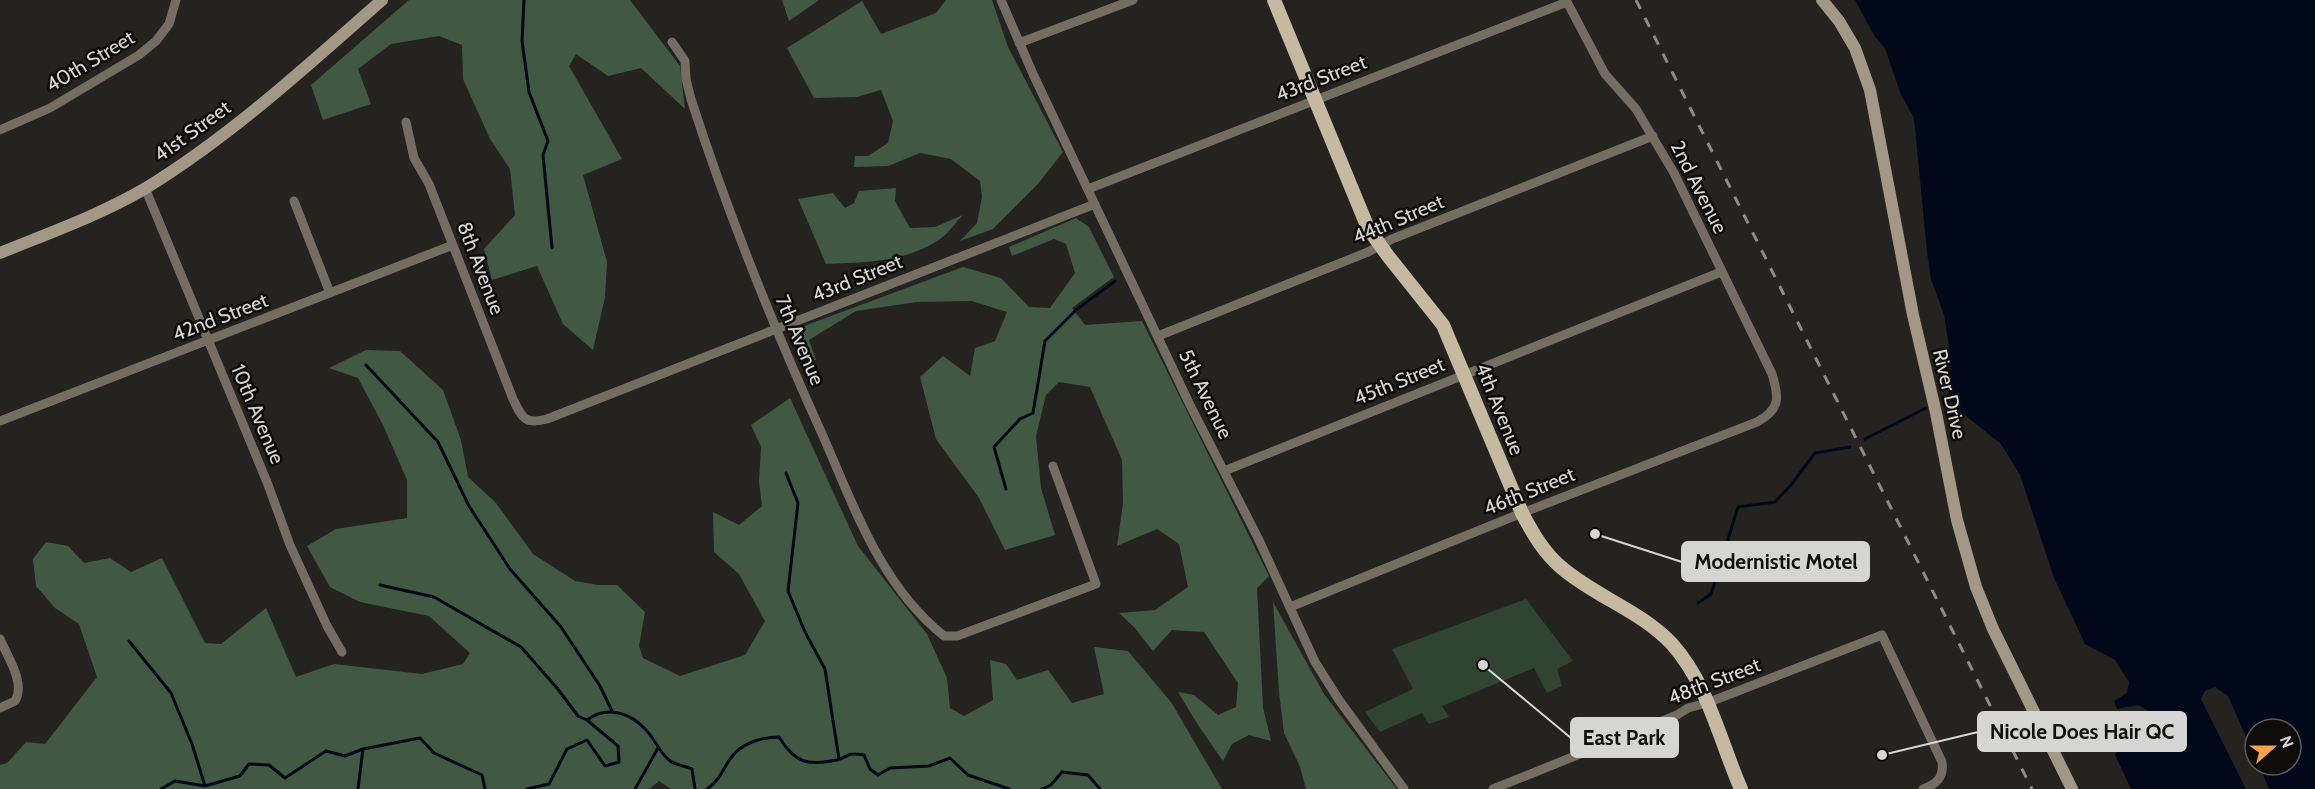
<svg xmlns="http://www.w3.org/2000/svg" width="2315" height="789" viewBox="0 0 2315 789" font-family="Cabin,sans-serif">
<rect width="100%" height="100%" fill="#242320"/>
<!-- green -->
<path fill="#304432" d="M1526 599 1573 661 1557 669 1562 686 1547 693 1534 668 1442 706 1449 717 1429 724 1422 713 1380 732 1365 712 1413 689 1392 649Z"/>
<!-- forest -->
<path fill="#415843" d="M409 0H630L680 66 685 109 641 68 608 76 576 54 569 66 622 159 583 175 607 262 605 297 593 350 563 324 537 266 492 280 484 249 515 215 510 169 490 139 463 79 462 45 439 36 391 44 358 69 371 104 323 120 311 85Z
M782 0H819L789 21Z
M946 0H992L1008 47 1063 152 1038 184 993 229 960 241 977 223 982 197 980 181 951 159 920 153 888 166 854 167 855 156H868L888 143 893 121 881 90 857 97 814 98 787 48 862 1 881 34 936 13Z
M896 188 895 201 910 228 935 227 963 215C956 222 949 233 940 239 904 263 868 262 826 264L798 199 833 193 845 208 854 203 859 191Z
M1076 218 1089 227 1114 277 1072 308 1085 325 1142 321 1269 576 1257 588 1263 707 1271 741 1249 735 1232 744 1223 761 1198 725 1178 692 1194 695 1218 715 1236 707 1238 683 1204 632 1172 630 1153 651 1134 627 1119 613 1155 610 1188 587 1179 544 1157 529 1117 546 1123 503 1122 460 1090 387 1059 382 1046 395 1036 436 1041 488 1055 535 1005 550 979 498 936 439 920 377 943 356 970 376 975 348 995 341 1007 312 972 301 917 302 856 311 809 340 816 360 803 359 796 329 963 267 1001 278 1029 307 1050 308 1075 273 1066 244 1054 239 1012 256 1009 247Z
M366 350 400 351 443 390 461 440 468 477 496 503 533 554 575 581 598 585H617L645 612 639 646 643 658 680 676 745 655 765 621 739 574 714 552 713 512 739 525 762 506 759 482 761 447 751 425 790 398 858 546 927 634 947 678 950 708 964 716 993 700 990 660 1006 664 1017 680 1048 670 1072 703 1104 694 1094 647 1128 651 1171 702 1222 789H671L659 781 649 789H0V765L7 763 26 742 45 744 97 677 79 624 55 608 36 586 33 559 46 542 68 546 84 563 110 558 131 572 162 558 205 643 221 644 266 608 296 677 334 664 422 674 463 664 470 653 429 616 360 602 330 587 307 546 336 529 407 518V480L383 425 358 378 329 368Z
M1273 602 1324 694 1397 789H1306L1300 767 1284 733 1279 692Z"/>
<!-- water -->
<path fill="#00081a" d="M1855 0H2315V789H2269L2259 765H2291V729H2255V757L2228 696 2215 687 2205 691 2201 699 2246 789H2131L2115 755C2123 740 2144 740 2155 727L2152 713 2138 705 2117 709 2114 701 2127 693 2129 682 2115 660 2085 644 2054 578 2020 475 2001 444 1947 401 1951 383 1950 352 1944 315 1931 279 1927 252 1914 118 1901 95 1885 48 1875 37Z"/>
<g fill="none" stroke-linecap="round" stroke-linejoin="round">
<!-- stream -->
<path stroke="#00081a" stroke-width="3" d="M524 0 522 41 529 92 548 141 543 155 552 248
M366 365 438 442 469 506 510 569 561 627 600 686 612 711
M1865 439 1926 408
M786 473 798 503 788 591 805 632 825 669 839 759
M1006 489 994 447 1020 419 1033 413 1045 341 1076 310 1115 281
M380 585 434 597 521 647 557 688 578 716 587 720
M1698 603 1711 594 1738 507 1775 502 1791 485 1815 453 1850 447
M129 641 171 693 192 744 205 786
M161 789 175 781 205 786 240 776 249 764 269 765 285 778 326 751 345 756 363 749 420 738 434 753 482 775 485 789
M358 789 363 749
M527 789 549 784 567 749 587 740 605 766 619 762 618 746 587 720C607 705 631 713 646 730 655 739 659 752 669 760 675 765 685 766 692 769L695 789
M635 789 658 748
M707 789C721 780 724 765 734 754 745 742 764 737 779 737 795 763 807 766 837 760 851 756 846 752 864 755L870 769 878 775 890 768 929 766 950 758 968 775 1009 789
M1042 789 1051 785 1062 772 1088 775 1100 789"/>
<!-- street -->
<path stroke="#746d62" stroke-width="9" d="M1001 0 1033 74 1190 405 1258 538 1315 662 1339 700 1404 789
M672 42 685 61 686 79 691 99C728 214 773 326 823 436 854 507 881 586 944 636H957L1096 584 1053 466
M1019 43 1133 0
M406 122 414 158 429 184 513 399C522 418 525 425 547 419L1095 204
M0 130 50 108 139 55 156 41 169 24 176 0
M145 188 267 482 290 545 327 626 342 652
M1088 189 1567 2
M294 201 330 293
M1158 336 1368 252 1392 239 1653 136
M0 421 453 245
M1224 471 1721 272
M1290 607 1522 513 1757 422C1781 409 1779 397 1772 374L1674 173 1636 109 1605 74 1566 0
M0 639C7 656 26 683 15 701L0 708
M1493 789 1677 715 1688 708 1707 703 1882 635 1942 762C1944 777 1937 784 1923 789"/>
<!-- secondary -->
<path stroke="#a39885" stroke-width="12" d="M1822 0 1839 21 1855 48 1870 90 1913 315 1936 413 1957 520 1976 587 1993 629 2072 789
M0 253C49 233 100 215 146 188 232 135 307 66 382 0"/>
<!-- primary -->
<path stroke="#c7b9a0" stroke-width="14" d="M1274 0 1368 228 1388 256 1443 325 1522 513C1533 534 1544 553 1562 568 1596 597 1641 611 1672 644 1708 684 1720 741 1741 789"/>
<!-- rail -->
<path stroke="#8c8c89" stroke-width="3" stroke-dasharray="10 10" stroke-linecap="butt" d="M1636 0 2032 789"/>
</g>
<g text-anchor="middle" stroke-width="5" stroke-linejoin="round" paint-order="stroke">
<!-- street labels -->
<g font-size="20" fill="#d5d5d3" stroke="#0d0c0b">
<text transform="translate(90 61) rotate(-31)" y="7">40th Street</text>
<text transform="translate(1321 78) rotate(-21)" y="7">43rd Street</text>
<text transform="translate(192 131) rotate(-36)" y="7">41st Street</text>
<text transform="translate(1699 187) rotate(63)" y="7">2nd Avenue</text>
<text transform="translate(1398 219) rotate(-23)" y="7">44th Street</text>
<text transform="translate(481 268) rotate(69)" y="7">8th Avenue</text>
<text transform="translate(857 278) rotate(-22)" y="7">43rd Street</text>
<text transform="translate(220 317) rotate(-21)" y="7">42nd Street</text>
<text transform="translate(800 340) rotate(67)" y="7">7th Avenue</text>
<text transform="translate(1399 381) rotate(-22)" y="7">45th Street</text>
<text transform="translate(1206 394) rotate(64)" y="7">5th Avenue</text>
<text transform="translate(1950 394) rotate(77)" y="7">River Drive</text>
<text transform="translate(1500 409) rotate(68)" y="7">4th Avenue</text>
<text transform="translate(258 414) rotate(67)" y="7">10th Avenue</text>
<text transform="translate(1529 491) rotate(-22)" y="7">46th Street</text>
<text transform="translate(1714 681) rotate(-21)" y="7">48th Street</text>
</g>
</g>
<!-- callouts -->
<path fill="none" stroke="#d5d5d3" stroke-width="2" d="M1595 534L1682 562M1882 755L1978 732M1483 665L1571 738"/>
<g fill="#d5d5d3" stroke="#0d0c0b" stroke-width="2">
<circle cx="1595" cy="534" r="6"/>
<circle cx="1882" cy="755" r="6"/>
<circle cx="1483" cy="665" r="6"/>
</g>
<g fill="#d5d5d3" stroke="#d5d5d3" stroke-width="2">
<rect x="1682" y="542" width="187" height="39" rx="6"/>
<rect x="1978" y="712" width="208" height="39" rx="6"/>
<rect x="1571" y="718" width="107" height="39" rx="6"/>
</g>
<g font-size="21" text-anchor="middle" font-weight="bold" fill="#111">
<text x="1776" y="569">Modernistic Motel</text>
<text x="2082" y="739">Nicole Does Hair QC</text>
<text x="1624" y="745">East Park</text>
</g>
<!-- north arrow -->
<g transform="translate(2273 747) rotate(69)"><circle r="28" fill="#0d0c0b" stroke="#5d5c5b" stroke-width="1.5"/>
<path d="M0-4.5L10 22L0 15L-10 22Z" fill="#f6a248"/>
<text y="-9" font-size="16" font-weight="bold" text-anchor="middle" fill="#d5d5d3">N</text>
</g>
</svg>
